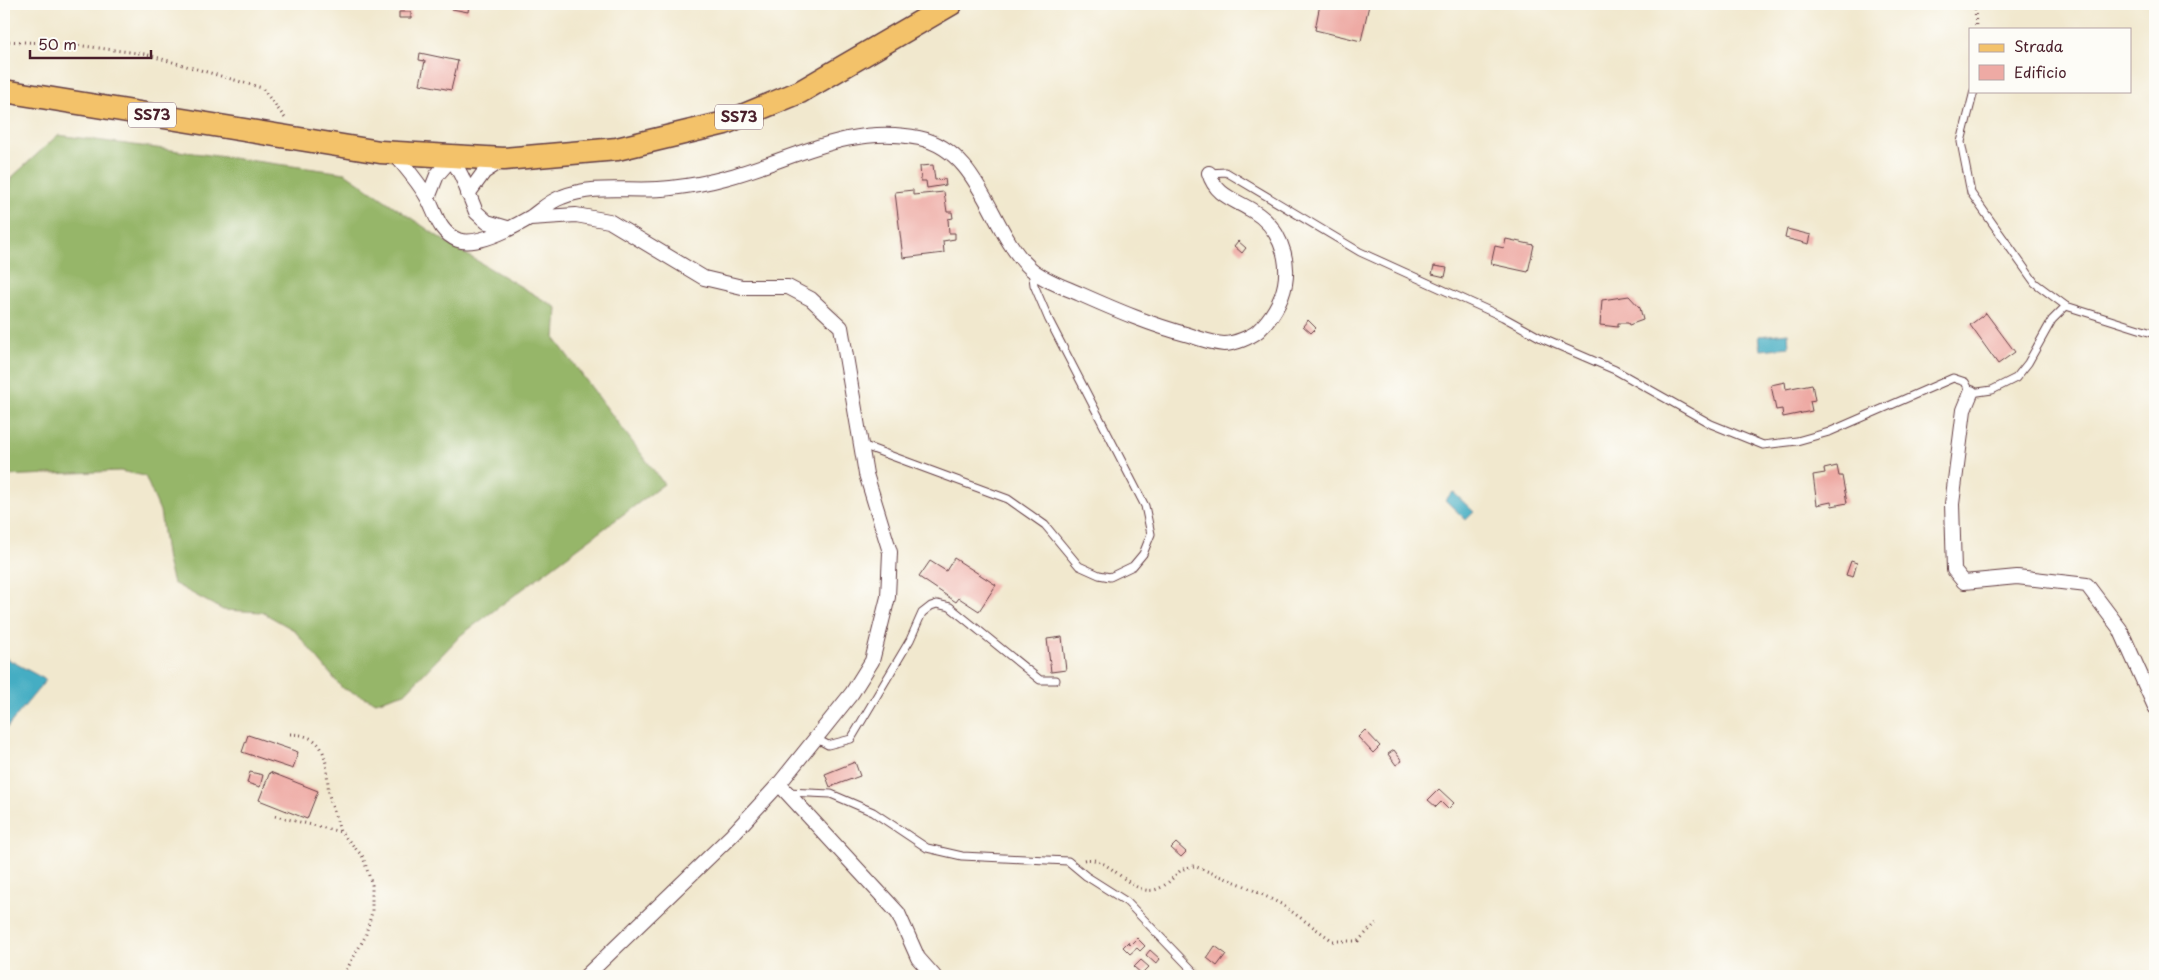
<svg xmlns="http://www.w3.org/2000/svg" width="2159" height="980" viewBox="0 0 2159 980" font-family="'Playpen Sans',sans-serif">
<rect width="100%" height="100%" fill="#fdfcf7"/>
<filter id="ink" filterUnits="userSpaceOnUse"><feTurbulence type="fractalNoise" baseFrequency=".02" numOctaves="2"/><feDisplacementMap in="SourceGraphic" scale="10" xChannelSelector="R" yChannelSelector="G"/><feConvolveMatrix kernelMatrix="1 2 1 2 8 2 1 2 1" color-interpolation-filters="sRGB"/></filter>
<filter id="wash" filterUnits="userSpaceOnUse"><feTurbulence type="fractalNoise" baseFrequency=".0096" numOctaves="4" result="noise"/><feDisplacementMap in="SourceGraphic" scale="20" xChannelSelector="R" yChannelSelector="G"/><feGaussianBlur stdDeviation="1.12" result="paint"/><feColorMatrix in="noise" values="0 0 0 0 0 0 0 0 0 0 0 0 0 0 0 0 0 1.4 0 .05"/><feComposite in="paint" operator="in"/></filter>
<g filter="url(#wash)">
<rect width="100%" height="100%" fill="#f1e8ce"/>
<!-- forest -->
<path fill="#96b669" stroke="#706a4a" d="M58 135 345 173 452 246 557 308 555 339 664 484 461 635 405 693 376 702 342 688 294 630 262 612 223 610 173 583 167 561 160 511 145 476 120 471 4 476V222L11 178Z"/>
<!-- water -->
<path fill="#44adc3" stroke="#476677" d="M1788 333 1789 347 1761 350 1759 336Z
M1453 492 1474 512 1466 520 1445 500Z
M4 657 46 680 4 731Z"/>
<g id="blocks">
<!-- building -->
<path fill="#eeaaa4" d="M453 4 469 5 468 12 452 9Z
M1320 4 1343 6V4L1369 5 1361 41 1315 30Z
M399 12H411V18H399Z
M420 53 458 61 451 90 420 84 425 61 419 60Z
M933 165 935 180 945 179 946 185 927 188 926 181H921L920 166Z
M913 190V195L944 192 947 212H952L953 218 948 219 949 233H955V239L943 241 944 253 903 258 895 192Z
M1787 229 1811 235 1809 244 1785 238Z
M1506 239 1534 245 1528 272 1491 264 1495 246 1504 248Z
M1238 241 1246 248 1242 253 1234 246Z
M1434 266 1447 268 1445 277 1432 274Z
M1629 296 1640 308 1643 320 1629 325 1628 323H1618V327L1600 325 1602 300Z
M1986 313 2015 352 1998 364 1970 325Z
M1308 320 1316 328 1311 333 1303 326Z
M1785 382 1786 389 1812 384 1815 400 1810 401 1812 411 1783 417 1782 409 1776 410 1771 385Z
M1837 466 1839 476H1842L1847 503 1832 506 1831 502 1817 505 1813 475 1825 473 1824 469Z
M954 558 996 585 979 611 959 598 956 602 919 577 930 561 946 571Z
M1851 561 1857 563 1853 577 1846 575Z
M1062 637 1066 670 1051 672 1047 639Z
M1365 730 1380 746 1373 753 1358 737Z
M248 735 298 752 293 769 242 752Z
M1394 750 1402 761 1396 765 1388 754Z
M855 762 860 776 830 787 825 774Z
M250 772 263 775 260 787 247 783Z
M270 772 318 791 307 819 259 800Z
M1439 789 1454 803 1448 809 1441 802 1436 807 1428 800Z
M1176 843 1186 852 1181 857 1171 848Z
M1137 938 1145 946 1140 951 1137 948 1130 954 1123 947 1128 942 1130 945Z
M1215 946 1226 954 1217 966 1207 958Z
M1150 950 1160 959 1156 964 1146 955Z
M1141 960 1149 967 1142 974 1134 967Z"/>
</g>
</g>
<g filter="url(#ink)">
<use href="#blocks" fill-opacity="0" stroke="#633d43" stroke-width="1"/>
<g fill="none" stroke-linecap="round" stroke-linejoin="round">
<defs>
<path id="lane" d="M1974 91 1961 142 1971 193 2035 283 2066 306 2155 334
M1209 173 1226 172 1360 252 1503 317 1543 339 1615 370 1711 424 1763 445 1797 441 1829 432 1953 378 1965 382 1971 393 1992 390 2016 378 2028 363 2052 320 2066 306
M862 445 1008 499 1045 525 1079 566 1099 575 1110 577 1133 566 1143 554 1151 534 1145 506 1049 320 1034 285 1032 270
M815 738 828 745 851 739 910 640 922 613 931 606 937 604 950 607 1040 680H1056
M787 792 831 794 873 812 927 848 962 856 1068 861 1086 876 1127 902 1198 976"/>
<path id="street" d="M394 153C405 167 418 181 427 197 436 213 438 232 458 240 477 247 514 227 531 217 541 210 550 201 562 197 597 183 634 193 671 188 688 186 707 183 725 178 790 161 849 123 919 138 983 152 989 232 1031 269 1045 281 1064 287 1080 294 1116 310 1151 325 1189 335 1200 339 1212 343 1224 344 1234 344 1251 337 1258 331 1271 319 1282 301 1285 284 1290 256 1278 226 1253 211 1234 199 1216 196 1209 173
M468 194 484 172 504 159
M428 198 437 175 452 158 462 177 476 212 487 222 507 228
M530 218 576 215 609 221 704 278 742 287H788L811 299 841 327 866 474 890 552 888 597 872 661 852 693 779 784 732 835 586 976
M1971 393 1964 410 1952 504 1954 570 1964 582 2017 577 2087 585 2120 629 2155 707
M779 784 898 913 918 958 934 976"/>
<path id="primary" d="M4 91 380 152 504 159 617 149 725 123 800 92 951 4"/>
</defs>
<!-- lane casing -->
<use href="#lane" stroke="#633d43" stroke-width="9"/>
<!-- street casing -->
<use href="#street" stroke="#633d43" stroke-width="16"/>
<!-- primary casing -->
<use href="#primary" stroke="#633d43" stroke-width="25"/>
<!-- path -->
<path stroke="#633d43" stroke-width="3" stroke-dasharray="1 4" stroke-linecap="butt" d="M1975 4 1976 29
M4 41 68 44 145 54 262 88 285 118
M290 734C331 735 325 764 329 794 331 806 337 819 340 832
M275 816 341 832 363 857 372 885V912L365 937 343 976
M1084 860C1108 854 1130 895 1154 890 1166 887 1171 879 1180 871 1184 868 1190 867 1194 866L1243 885 1281 904 1333 941H1358L1376 923"/>
<!-- lane -->
<use href="#lane" stroke="#fff" stroke-width="7"/>
<!-- street -->
<use href="#street" stroke="#fff" stroke-width="14"/>
<!-- primary -->
<use href="#primary" stroke="#f3c26a" stroke-width="22"/>
</g>
</g>
<g text-anchor="middle" stroke-width="4.5" stroke-linejoin="round" paint-order="stroke">
<!-- shield labels -->
<g fill="#fdfcf7" stroke="#806168" stroke-width="1">
<rect x="128" y="102.5" width="48" height="25" rx="4"/>
<rect x="715" y="104.5" width="48" height="25" rx="4"/>
</g>
<g font-size="15" font-weight="bold" fill="#4a1f2b">
<text x="152" y="120">SS73</text>
<text x="739" y="122">SS73</text>
</g>
</g>
<!-- margin -->
<rect width="2159" height="980" fill="none" stroke="#fdfcf7" stroke-width="20"/>
<!-- legend -->
<rect x="1969" y="28" width="162" height="65" fill="#fdfcf7" stroke="#b5a4a5"/>
<rect x="1979" y="44" width="25" height="8" fill="#f3c26a" stroke="#b5a4a5"/>
<text x="2014" y="52" font-size="15" fill="#4a1f2b">Strada</text>
<rect x="1979" y="65" width="25" height="15" fill="#eeaaa4" stroke="#b5a4a5"/>
<text x="2014" y="78" font-size="15" fill="#4a1f2b">Edificio</text>
<!-- scale -->
<path d="M30 50v8h121v-8" fill="none" stroke="#4a1f2b" stroke-width="2.5"/>
<text x="38" y="50" font-size="15" fill="#4a1f2b" stroke="#fdfcf7" stroke-width="4" paint-order="stroke">50 m</text>
</svg>
